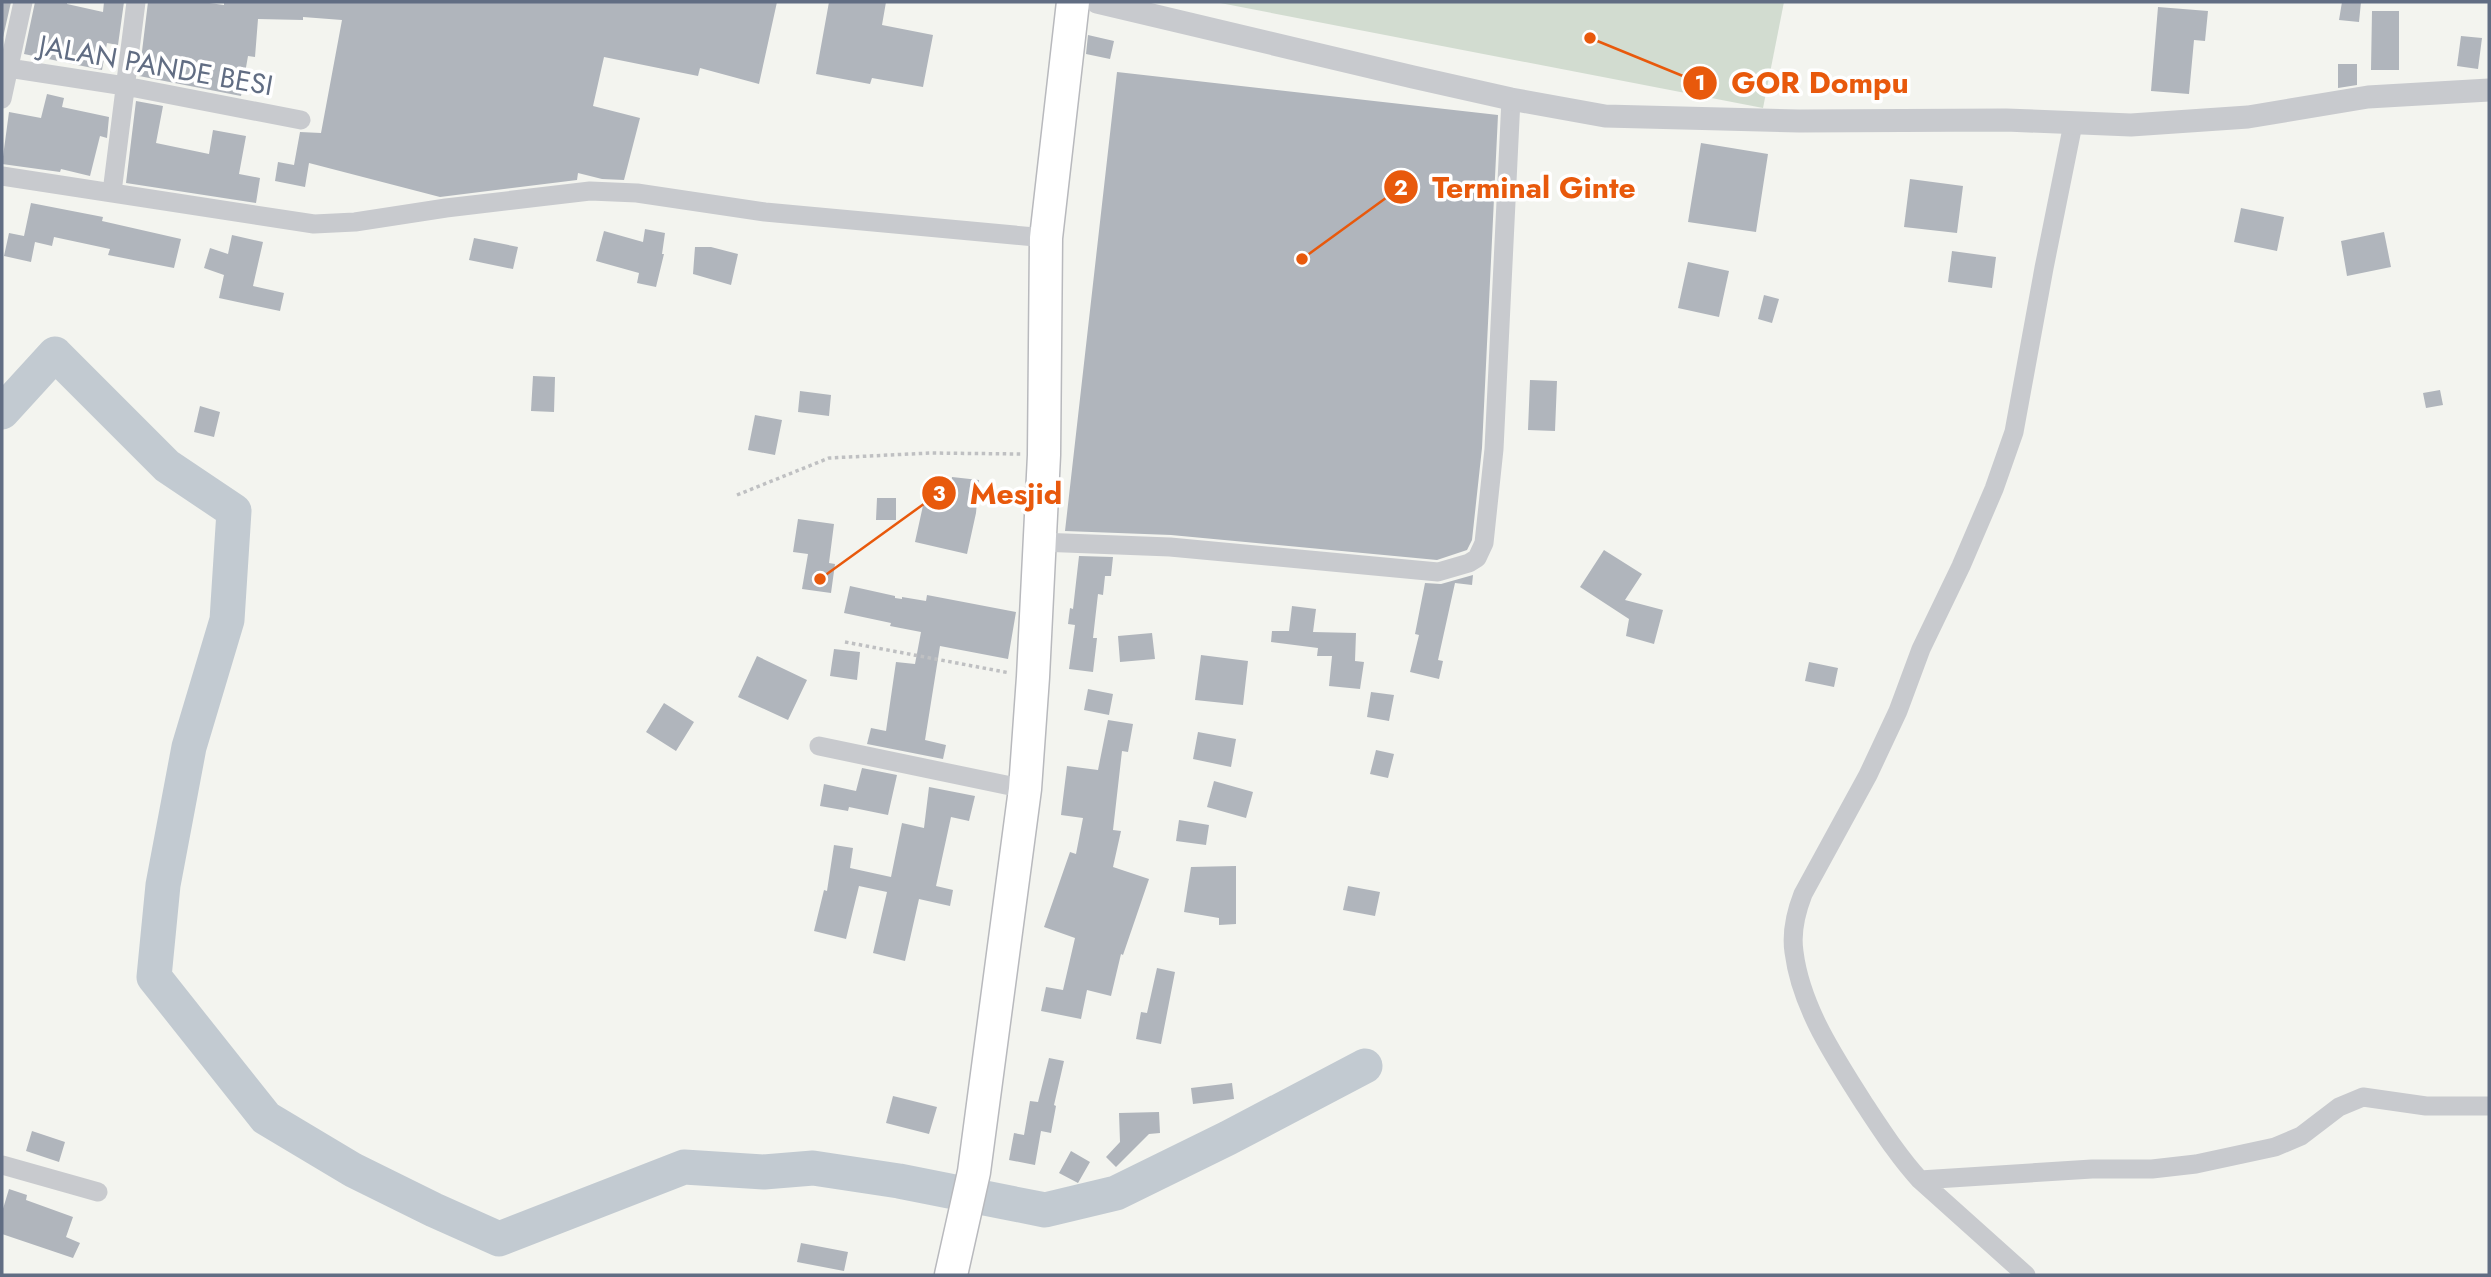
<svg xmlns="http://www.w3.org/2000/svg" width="2491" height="1277" viewBox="0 0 2491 1277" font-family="Jost,sans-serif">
<rect width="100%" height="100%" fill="#f3f4ef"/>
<!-- green -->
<path fill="#d2dcd0" d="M1215 2H1784L1763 108Z"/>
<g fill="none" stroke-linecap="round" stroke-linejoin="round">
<!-- river -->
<path stroke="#c2cad1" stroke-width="35" d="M2 412 55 354 167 466 234 511 227 620 189 747 163 885 154 977 266 1118 353 1170 434 1210 499 1239 684 1167 764 1172 813 1168 899 1181 1045 1210 1116 1193 1228 1138 1365 1066"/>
</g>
<!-- building -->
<path fill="#b0b5bc" d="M2 2H11L2 42Z
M35 2H67V4L103 12 104 2H124L118 45 107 43 102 70 24 54Z
M148 2H202L224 5V2H777L759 84 700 68 698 76 604 57 593 106 640 118 624 180 602 179 578 173 577 180 440 197 309 163 305 187 275 181 278 162 294 165 300 132 321 133 342 20 303 17V20L258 19 255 57 248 56 241 96 139 76Z
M829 2H886L882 25 933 35 923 87 872 78 870 84 816 74Z
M2342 2H2361L2359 22 2339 20Z
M2158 7 2208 11 2205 41 2194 40 2189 94 2151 91Z
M2372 11H2399V70H2371Z
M1088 35 1114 41 1110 59 1086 54Z
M2461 36 2482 38 2478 69 2457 66Z
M2338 64H2357V85L2338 88Z
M1117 72 1498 115 1482 448 1472 540 1467 550 1437 560 1171 535 1065 531Z
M47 94 64 98 62 107 109 117 107 138 100 136 90 176 61 169 60 172 2 164 9 112 41 118Z
M136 101 163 106 156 143 209 154 213 130 246 136 239 174 260 178 256 203 126 183Z
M1701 143 1768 154 1756 232 1688 222Z
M1910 179 1963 186 1957 233 1904 227Z
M31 203 103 217 102 221 181 239 174 268 108 255 110 249 54 237 52 246 35 242 31 262 4 256 9 233 24 236Z
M2241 208 2284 217 2277 251 2234 242Z
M645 229 665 233 662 254H664L656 287 637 283 639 273 596 261 604 231 643 242Z
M2384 232 2391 267 2347 276 2341 241Z
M232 235 263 242 253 286 284 293 280 311 219 298 224 275 204 268 210 248 228 254Z
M474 238 518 247 513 269 469 260Z
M695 247H711L738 254 731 285 693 274Z
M1952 251 1996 257 1992 288 1948 282Z
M1688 262 1729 271 1719 317 1678 308Z
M1764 295 1779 299 1772 323 1758 319Z
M533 376 555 377 554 412 531 411Z
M1530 380 1557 381 1555 431 1528 430Z
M2440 390 2443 405 2426 408 2423 393Z
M800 391 831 395 829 416 798 412Z
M200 406 220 412 214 437 194 432Z
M755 415 782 420 775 455 748 450Z
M952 477 979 480 976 513 967 554 915 542 924 501 949 507Z
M877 498H896V520H876Z
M798 519 834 524 829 563 835 564 831 593 802 589 808 554 793 552Z
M1604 550 1642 574 1625 600 1663 610 1654 644 1626 636 1629 619 1580 587Z
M1079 556 1113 557 1111 576H1105L1103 595 1098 594 1093 638H1097L1093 672 1069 669 1075 625 1068 624 1070 608 1073 609Z
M1473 575 1472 585 1455 583 1438 660 1443 661 1439 679 1410 672 1419 635 1415 634 1425 583 1441 584Z
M850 586 895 596V598L902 599V597L926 601 927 595 1016 612 1008 659 940 646 925 740 946 745 943 759 867 744 871 728 886 731 896 662 915 664 921 632 890 626 891 623 844 613Z
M1292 606 1316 609 1313 632 1356 633 1355 661 1364 662 1360 689 1329 686 1332 656H1317L1318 648 1271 642 1272 631H1289Z
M1152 633 1155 659 1120 662 1118 636Z
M834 649 860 652 857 680 830 676Z
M1201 655 1248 661 1243 705 1195 700Z
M757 656 807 680 788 720 738 697Z
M1809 662 1838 668 1834 687 1805 681Z
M1088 689 1113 694 1109 715 1084 710Z
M1371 692 1394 695 1389 721 1367 717Z
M664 703 694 722 676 751 646 732Z
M1108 720 1133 724 1128 752 1122 751 1113 830 1121 831 1113 867 1149 879 1123 955 1121 954 1111 996 1087 990 1081 1019 1041 1011 1046 987 1063 990 1075 938 1044 927 1070 852 1076 854 1083 818 1061 815 1067 766 1098 770Z
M1198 732 1236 739 1231 767 1193 759Z
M1376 750 1394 754 1388 778 1370 774Z
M862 768 897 775 888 815 849 807 848 811 820 806 824 784 856 791Z
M1214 781 1253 792 1246 818 1207 807Z
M929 787 975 796 969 821 951 817 936 886 953 890 950 906 919 899 905 961 873 953 887 892 859 886 846 939 814 931 824 890 827 891 834 845 853 848 850 868 891 877 902 823 924 828Z
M1179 820 1209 825 1206 845 1176 841Z
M1236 866V924L1219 925V918L1184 912 1191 867Z
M1348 886 1380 892 1375 916 1343 910Z
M1157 968 1175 972 1161 1044 1136 1039 1141 1012 1147 1013Z
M1049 1058 1064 1061 1054 1105 1056 1106 1051 1133 1041 1131 1035 1165 1009 1160 1014 1133 1024 1135 1030 1101 1038 1102Z
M1232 1083 1234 1099 1193 1104 1191 1088Z
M893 1096 937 1107 929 1134 886 1123Z
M1159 1112 1160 1133 1149 1134 1116 1167 1106 1157 1120 1142 1119 1113Z
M32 1131 65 1142 59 1162 26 1151Z
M1071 1151 1090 1162 1078 1183 1059 1173Z
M9 1189 27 1195 26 1200 73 1217 66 1237 80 1243 73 1258 2 1234V1212Z
M801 1243 848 1252 844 1271 797 1262Z"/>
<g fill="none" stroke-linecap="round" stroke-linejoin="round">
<defs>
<path id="trunk" d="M951 1275 974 1172 1025 789 1033 677 1044 455 1046 238 1073 2"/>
</defs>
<!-- trunk casing -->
<use href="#trunk" stroke="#b8b9bd" stroke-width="35"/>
<!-- path -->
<path stroke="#bfc0c2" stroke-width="3.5" stroke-dasharray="3.5 3.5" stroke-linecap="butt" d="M737 495 829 458 930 453 1021 454
M845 642 1010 673"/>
<!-- minor -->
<path stroke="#c8cace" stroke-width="19" d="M2 67 125 86 301 120
M2 99 23 2
M2073 124 2044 268 2014 432 1994 489 1961 566 1921 649 1898 711 1868 775 1803 894C1796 912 1791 932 1794 952 1801 1007 1834 1056 1863 1102 1881 1129 1898 1156 1920 1180L2092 1169H2152L2196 1164 2275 1147 2301 1136 2339 1107 2363 1097 2426 1106H2489
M2 176 314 224 355 222 446 208 590 191 637 193 765 212 1046 238
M112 192 136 2
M1039 542 1170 547 1438 572 1469 563 1477 558 1484 543 1494 449 1511 99
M819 746 1025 789
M2 1165 98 1192
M1920 1180 2026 1275"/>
<!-- tertiary -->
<path stroke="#c8cace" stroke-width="23" d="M1097 2 1413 77 1511 99 1605 116 1799 121 2006 120 2131 125 2248 117 2368 97 2489 90"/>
<!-- trunk -->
<use href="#trunk" stroke="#fff" stroke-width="32"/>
</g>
<g text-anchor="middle" stroke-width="7" stroke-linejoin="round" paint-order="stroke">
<!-- street labels -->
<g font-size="28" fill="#616d83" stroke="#fff">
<text transform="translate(156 65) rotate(10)" y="10">JALAN PANDE BESI</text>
</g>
</g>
<!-- callouts -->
<path fill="none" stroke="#e8590c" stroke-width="2.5" d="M1590 38L1700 83M1302 259L1401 187M820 579L939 493"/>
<g fill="#e8590c" stroke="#fff" stroke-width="2.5">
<circle cx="1590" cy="38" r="7"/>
<circle cx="1302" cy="259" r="7"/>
<circle cx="820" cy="579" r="7"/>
<circle cx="1700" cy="83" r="18"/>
<circle cx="1401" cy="187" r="18"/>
<circle cx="939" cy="493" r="18"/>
</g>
<g font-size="21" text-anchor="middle" font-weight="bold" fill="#fff">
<text x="1700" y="90">1</text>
<text x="1401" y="195">2</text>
<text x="939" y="501">3</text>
</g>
<g font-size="30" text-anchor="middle" font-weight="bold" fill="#e8590c" stroke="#fff" stroke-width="7" stroke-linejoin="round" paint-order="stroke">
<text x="1820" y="93">GOR Dompu</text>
<text x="1534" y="198">Terminal Ginte</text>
<text x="1016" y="504">Mesjid</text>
</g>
<!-- border -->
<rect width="2491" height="1277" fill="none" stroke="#616d83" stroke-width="7"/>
</svg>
